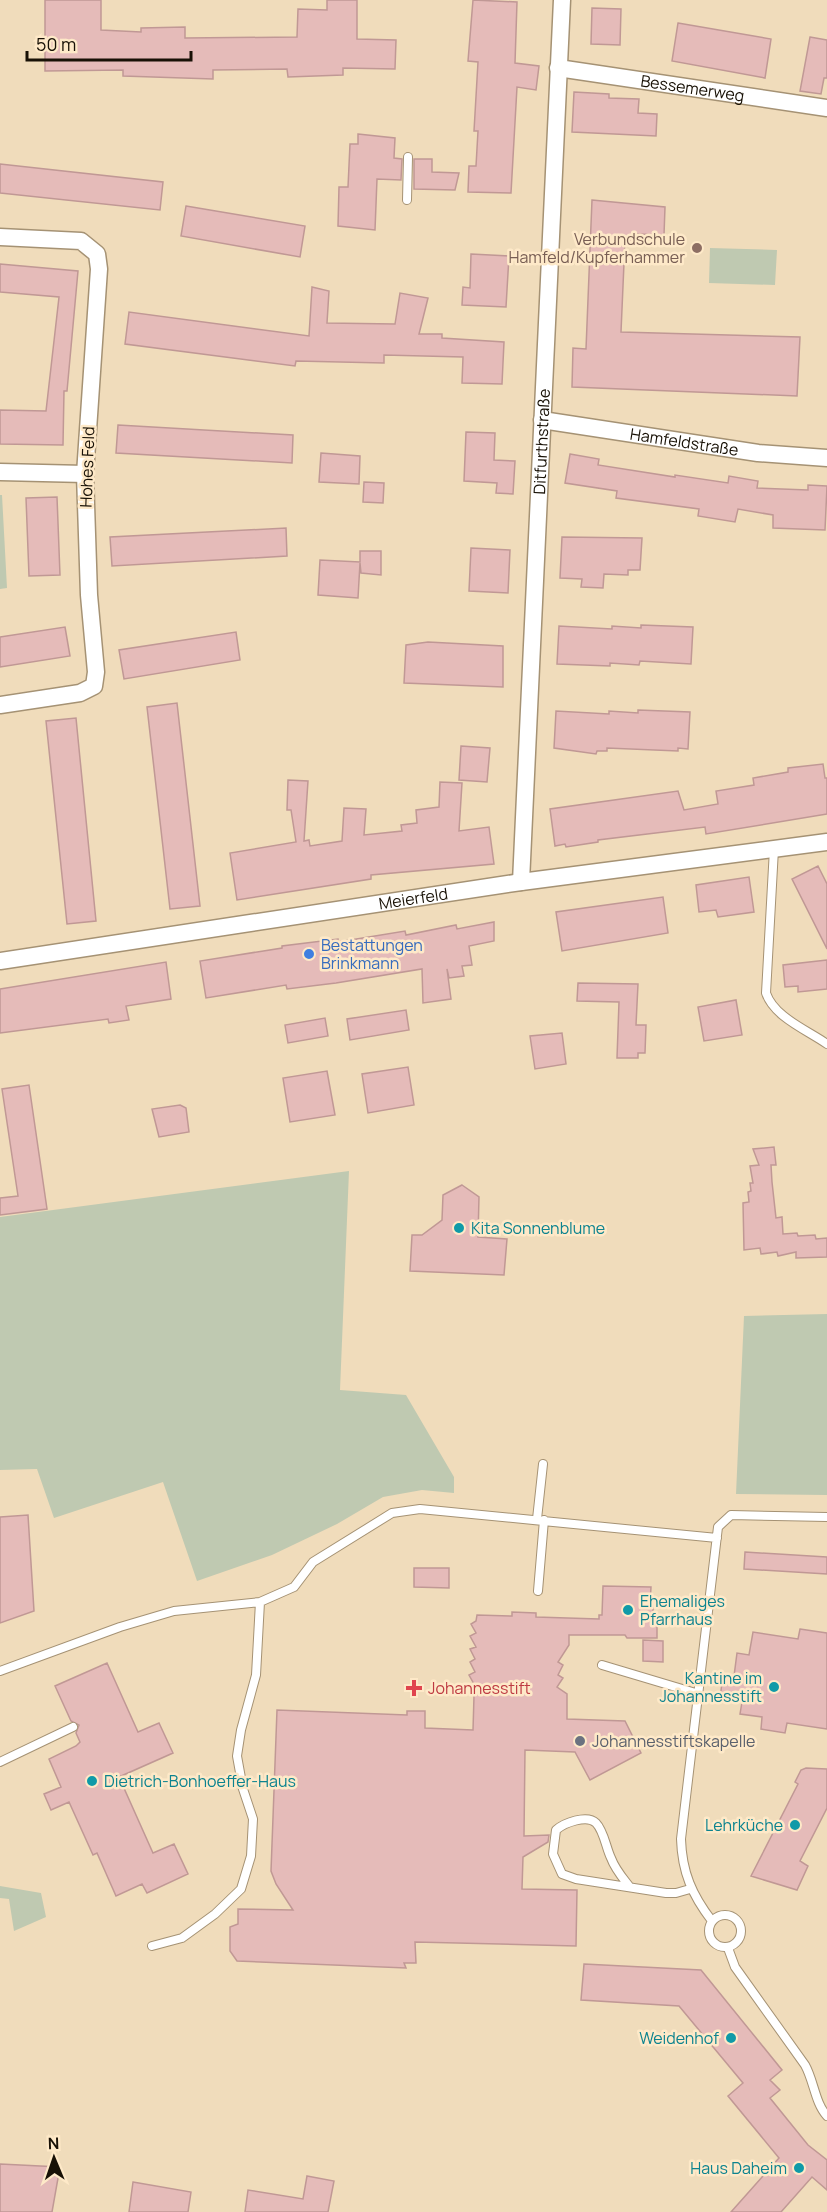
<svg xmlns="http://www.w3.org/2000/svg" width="827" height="2212" viewBox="0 0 827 2212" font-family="Manrope,sans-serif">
<rect width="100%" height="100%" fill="#f0dcbb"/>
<!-- green -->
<path fill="#bfc9b1" d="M710 248 777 250 775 285 709 283Z
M0 495H2L7 588 0 589Z
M349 1171 340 1390 406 1395 454 1477V1493L422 1490 383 1497 337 1524 272 1555 197 1581 163 1482 54 1518 37 1469 0 1470V1217Z
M827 1314V1495L736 1494 744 1316Z
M0 1886 41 1893 46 1917 14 1931 9 1899 0 1898Z"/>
<!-- building -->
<path fill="#e5bbb9" stroke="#c09895" stroke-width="1.5" d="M45 0H101V30L141 32V28L185 27V38L297 37 298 9 327 10V0H357V39L396 40 395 69 343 68V75L288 77 287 69 213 70V79L123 76V70L45 71Z
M473 0 517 2 515 63 539 66 536 90 517 87 511 193 468 192 469 166H476L478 131H474L478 62 468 61Z
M592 8 621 9 620 45 591 44Z
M678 23 771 39 765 78 672 61Z
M810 37 827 40V78H824L821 94 800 91Z
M574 92 609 94V98L639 99 638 113 657 114 656 136 572 132Z
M358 134 395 138 394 158 402 159 401 180 377 179 375 230 338 226 339 187H348L350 144H358Z
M414 159H432V172L459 173 455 190 414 189Z
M0 164 163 182 160 210 0 193Z
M592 200 665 207 664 235 638 234 637 241 625 240 621 332 800 337 797 396 572 387 573 348 586 349Z
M186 206 305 226 300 257 181 236Z
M471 254 509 256 506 307 462 305 463 287 470 288Z
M0 264 78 271 67 391H64L63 445 0 444V410L46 411 59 297 0 292Z
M312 287 329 291 327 323 395 324 400 293 428 298 419 334H442V338L504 342 502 384 462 383 463 357 384 355V363L296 361 295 366 125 344 129 312 309 336Z
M118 425 293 435 292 463 116 453Z
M466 432 495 433 494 460 515 461 513 494 496 493 497 483 464 481Z
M321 453 360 456 359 484 319 482Z
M570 454 599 459 598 465 675 477V475L728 483 729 476 758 481 757 488 808 490V485L827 486 825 530 773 528V515L738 509 735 522 698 516 699 509 616 498 617 491 565 483Z
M364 482 384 483 383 503 363 502Z
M57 497 60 575 29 576 26 498Z
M286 528 287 556 112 566 110 537Z
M562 537 642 538 640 570H628V575L604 574 603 588 581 587 582 579 560 578Z
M471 548 510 550 508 593 469 591Z
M360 551H381V575L361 573 360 563 358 598 318 595 320 560 360 562Z
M641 625 693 627 691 664 640 661 639 665 610 663V666L557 664 559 626 612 629V626L641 628Z
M65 627 70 656 0 667V637Z
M236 632 240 660 124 679 119 650Z
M428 642 503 646V687L404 683 406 645Z
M177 703 200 906 170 909 147 707Z
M638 710 690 712 688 749 678 748V751L607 748V751H597L596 754 554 748 556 711 609 714V711L638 713Z
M76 718 96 921 67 924 46 721Z
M461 746 490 748 487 782 459 780Z
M823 764 825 778H827V814L706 834 705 827 598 840V842L566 847 565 844 555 846 550 809 678 791 684 810 718 804 716 791 754 785 753 778 788 772V768Z
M288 780 308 781 304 841 309 840 310 846 342 841 344 808 366 809 364 835 402 831 401 825 417 823 416 810 439 807 440 782 462 783 459 831 489 827 494 864 371 875V879L237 900 230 853 296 842 291 810H287Z
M818 866 827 884V949L792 879Z
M749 877 754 912 718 917 716 910 699 912 696 885Z
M663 897 668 933 562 951 556 912Z
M494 922V941L469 946 472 965 462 966 464 976 449 978 447 969 451 999 423 1003 422 969 336 983 287 989 286 985 206 998 200 961 282 948V946L338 939V942L405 931 406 935 456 925 457 929Z
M827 960V989L798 992V986L785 987 783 965Z
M166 962 171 999 126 1006 129 1020 109 1023 108 1019 0 1033V989Z
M578 983 638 984 636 1025H646L645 1053H638V1058H617L619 1002 577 1001Z
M736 1000 742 1035 704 1041 698 1007Z
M406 1010 409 1030 350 1040 347 1019Z
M325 1018 328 1036 288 1043 285 1025Z
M562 1033 566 1064 535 1069 530 1036Z
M408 1067 414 1105 368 1113 362 1074Z
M327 1071 335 1115 290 1122 283 1078Z
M29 1085 47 1209 0 1215V1198L18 1196 2 1089Z
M180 1105 186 1108 189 1132 159 1137 152 1109Z
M774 1147 776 1165H771L772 1182 776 1218 782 1217 783 1234 797 1233 798 1236 815 1235 816 1239 827 1238V1257L796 1258V1252L778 1256 777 1252 761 1254 760 1248 744 1250 743 1203 749 1202 748 1192 751 1191 750 1183H753L750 1166 759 1165 753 1149Z
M462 1185 479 1197 478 1237 507 1239 504 1275 410 1271 412 1235H422L442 1220 443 1195Z
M28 1515 34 1611 0 1623V1517Z
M745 1552 827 1557V1574L744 1569Z
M414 1568H449V1588L414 1587Z
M603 1586 651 1587 650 1604 653 1605V1620L657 1622V1638H627L625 1635H569V1645L558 1662 563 1665 558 1675 563 1678 557 1687 567 1694V1719L625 1721 641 1753 590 1780 575 1752 525 1750 524 1836 549 1835 548 1842 523 1857 522 1889 577 1890 576 1946 415 1942 416 1963H404L406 1968 237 1961 230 1951V1927L238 1924V1909L293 1910 276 1884 271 1871 277 1710 407 1715V1711H425V1728L473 1730 474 1696 469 1688 474 1684 469 1675 475 1672 470 1662 475 1659 470 1649 476 1647 470 1636 476 1633 471 1624 476 1621 477 1615 512 1616V1612L536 1613V1617L599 1619V1615H602Z
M800 1629 827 1633V1729L787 1723 785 1733 761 1729 762 1717 740 1714 742 1702 720 1699 723 1674 734 1676 737 1653 749 1655 753 1632 798 1639Z
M643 1640 663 1641V1662L643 1661Z
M107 1663 138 1732 159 1723 173 1753 119 1777 153 1853 174 1844 188 1874 147 1893 142 1884 116 1896 97 1853 93 1855 69 1802 51 1810 44 1794 61 1787 49 1759 76 1746 80 1742 76 1733 79 1725 71 1721 55 1686Z
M806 1768 827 1769V1808L800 1861 808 1866 797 1890 751 1876 798 1784 795 1782 801 1770Z
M584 1964 701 1970 782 2070 770 2080 780 2090 770 2098 808 2145 827 2160V2190L812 2177 781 2212H731L779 2158 728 2096 743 2083 679 2006 581 2000Z
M0 2164 60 2167 52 2212H0Z
M307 2176 334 2181 328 2212H245L248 2190 303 2199Z
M133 2182 191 2192 188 2212H129Z"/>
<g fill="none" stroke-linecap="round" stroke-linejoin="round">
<defs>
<path id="service" d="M407 200 408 157
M774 849 766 993C774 1017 807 1030 827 1044
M537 1519 543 1464
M538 1591 544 1520
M602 1665 699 1694
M0 1671 120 1627 174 1611 260 1602 294 1587 313 1562 392 1513 420 1509 717 1538
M0 1762 73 1727
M629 1886C622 1877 615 1869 611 1858 606 1848 604 1831 596 1823 587 1814 564 1823 556 1830L553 1854 562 1874 576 1879 666 1893H676L690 1889
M709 1931a16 16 0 1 1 32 0a16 16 0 1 1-32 0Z
M712 1921C692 1895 682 1872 681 1839L718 1527 731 1515 827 1517
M152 1946 182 1938 215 1914 241 1889 251 1856 253 1819 243 1789 237 1756 241 1730 256 1675 260 1602
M728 1948 735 1967 805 2065C814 2081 815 2103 827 2116"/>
<g id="minor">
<path id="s1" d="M558 68 827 108"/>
<path d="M0 237 81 241 97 254 99 269 85 474 89 595 96 672 94 686 80 693 0 705"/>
<path id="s2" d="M542 420 758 453 827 458"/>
<path d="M0 472 85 474"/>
<path id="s3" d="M521 882 562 0"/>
<path id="s4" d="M0 961 521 882 827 842"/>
</g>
</defs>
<!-- service casing -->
<use href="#service" stroke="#a59274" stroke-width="10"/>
<!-- minor casing -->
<use href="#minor" stroke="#a59274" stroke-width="19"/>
<!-- service -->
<use href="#service" stroke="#fff" stroke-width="8"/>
<!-- minor -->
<use href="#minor" stroke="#fff" stroke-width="16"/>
</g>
<!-- markers -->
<circle fill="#8d6e63" stroke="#fee9c8" stroke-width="2" cx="697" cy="248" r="6"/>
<circle fill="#3f7fe0" stroke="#fee9c8" stroke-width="2" cx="309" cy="954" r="6"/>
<g fill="#0f9aa8" stroke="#fee9c8" stroke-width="2">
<circle cx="459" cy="1228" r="6"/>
<circle cx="628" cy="1610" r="6"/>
<circle cx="774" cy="1687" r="6"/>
<circle cx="92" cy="1781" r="6"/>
<circle cx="795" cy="1825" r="6"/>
<circle cx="731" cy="2038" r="6"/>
<circle cx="799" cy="2168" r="6"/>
</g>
<path fill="#e0444e" stroke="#fee9c8" stroke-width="2" d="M411 1679h6v6h6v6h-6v6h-6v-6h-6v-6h6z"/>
<circle fill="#6b7280" stroke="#fee9c8" stroke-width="2" cx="580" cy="1741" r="6"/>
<g text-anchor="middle" stroke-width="5" stroke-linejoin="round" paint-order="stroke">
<!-- street labels -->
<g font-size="16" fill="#181106" stroke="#fee9c8">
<text dy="6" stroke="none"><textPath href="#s1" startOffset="136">Bessemerweg</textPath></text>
<text dy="6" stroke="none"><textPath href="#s3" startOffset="441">Ditfurthstraße</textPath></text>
<text dy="6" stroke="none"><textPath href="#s2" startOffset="144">Hamfeldstraße</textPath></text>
<text transform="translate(87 467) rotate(-88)" y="6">Hohes Feld</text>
<text dy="6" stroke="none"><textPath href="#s4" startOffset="418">Meierfeld</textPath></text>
</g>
<!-- education labels -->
<g font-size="16" fill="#785e54" stroke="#fee9c8" text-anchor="end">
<text x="685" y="245">Verbundschule<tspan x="685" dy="18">Hamfeld/Kupferhammer</tspan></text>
</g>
<!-- shop labels -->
<g font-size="16" fill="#366cbe" stroke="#fee9c8" text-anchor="start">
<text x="321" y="951">Bestattungen<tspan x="321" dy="18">Brinkmann</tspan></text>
</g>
<!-- culture labels -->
<g font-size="16" fill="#0d838f" stroke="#fee9c8" text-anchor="end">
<text x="471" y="1234" text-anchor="start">Kita Sonnenblume</text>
<text x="640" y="1607" text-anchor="start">Ehemaliges<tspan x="640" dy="18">Pfarrhaus</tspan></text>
<text x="762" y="1684">Kantine im<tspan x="762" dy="18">Johannesstift</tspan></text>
<text x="104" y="1787" text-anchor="start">Dietrich-Bonhoeffer-Haus</text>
<text x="783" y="1831">Lehrküche</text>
<text x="719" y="2044">Weidenhof</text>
<text x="787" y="2174">Haus Daheim</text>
</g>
<!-- health labels -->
<g font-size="16" fill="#be3a42" stroke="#fee9c8" text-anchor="start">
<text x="428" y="1694">Johannesstift</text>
</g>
<!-- worship labels -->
<g font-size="16" fill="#5b616d" stroke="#fee9c8" text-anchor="start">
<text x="592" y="1747">Johannesstiftskapelle</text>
</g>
</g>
<!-- north arrow -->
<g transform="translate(54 2158) rotate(358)" stroke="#fee9c8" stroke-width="4.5" paint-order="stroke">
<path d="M0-4.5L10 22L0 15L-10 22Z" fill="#181106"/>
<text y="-9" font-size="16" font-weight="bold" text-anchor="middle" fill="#181106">N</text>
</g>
<!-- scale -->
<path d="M27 51v9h164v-9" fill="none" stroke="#181106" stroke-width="3"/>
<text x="36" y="51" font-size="18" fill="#181106" stroke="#fee9c8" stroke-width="4.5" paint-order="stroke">50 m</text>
</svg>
